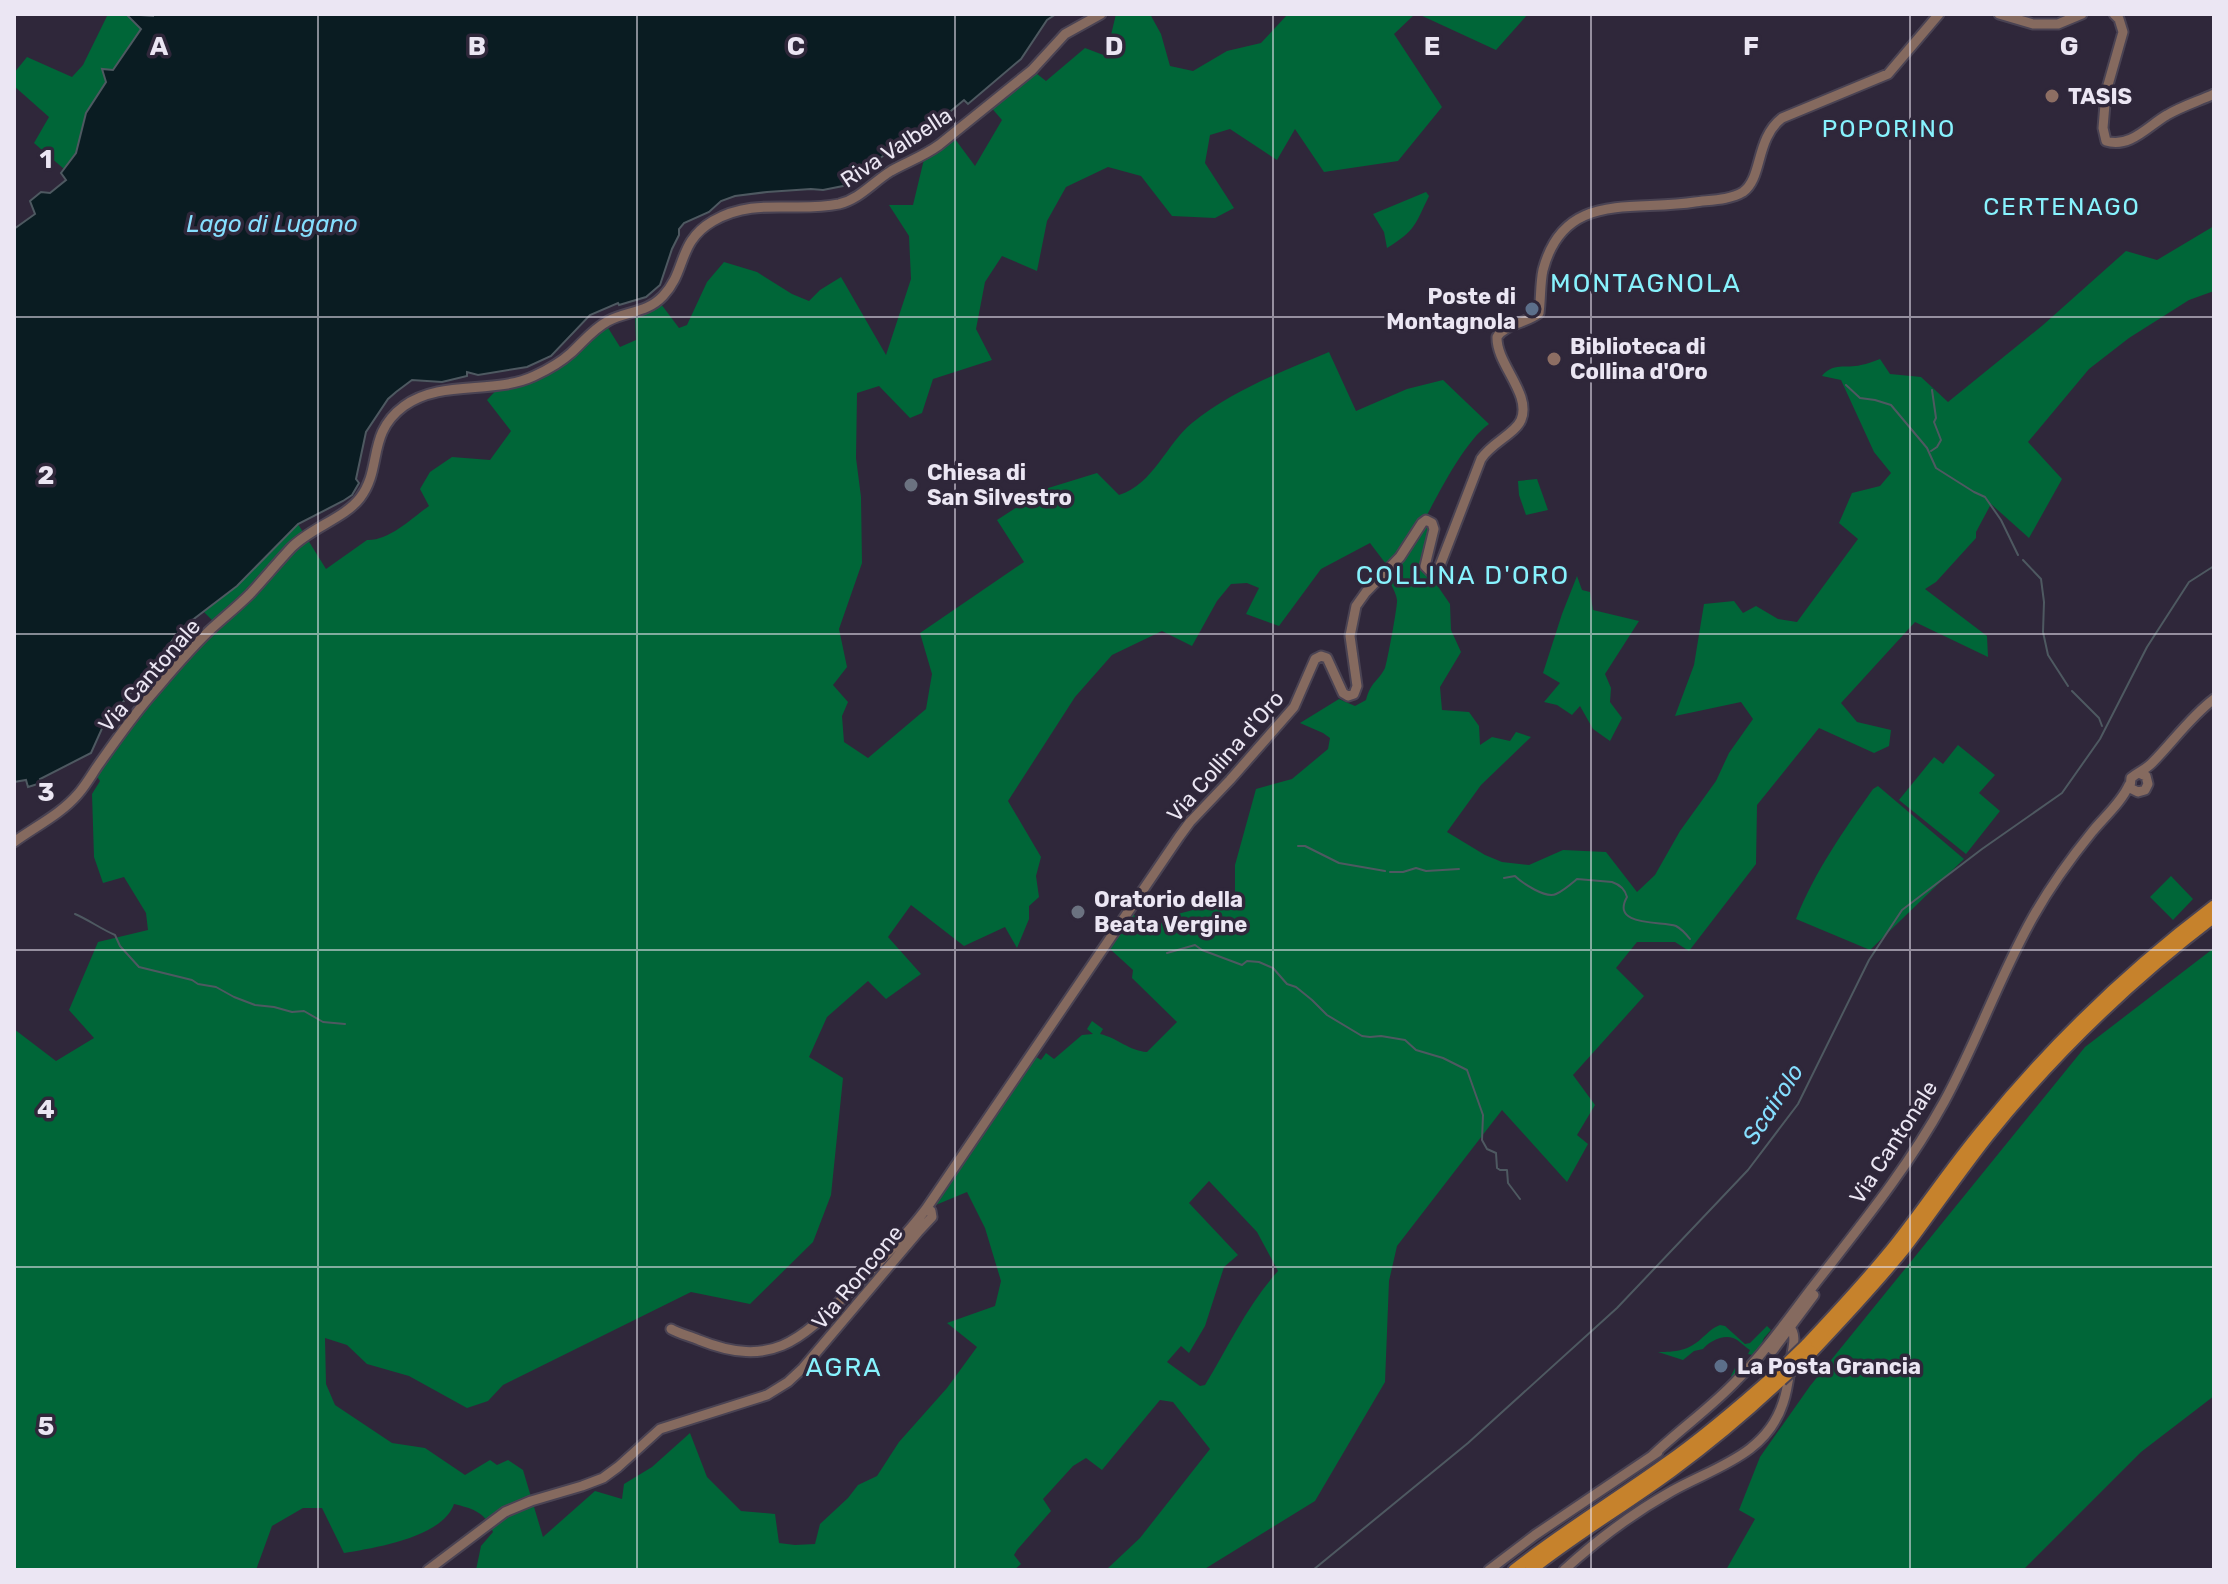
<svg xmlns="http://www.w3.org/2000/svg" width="2228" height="1584" viewBox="0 0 2228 1584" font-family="Rubik,sans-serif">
<rect width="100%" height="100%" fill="#2f273a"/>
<!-- green -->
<path fill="#006638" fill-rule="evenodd" d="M108 14H126L142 29 86 113 76 153 64 169 34 143 49 117 14 86V73L27 57 72 77 83 65Z
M1116 14H1150L1161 34 1170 66 1193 71 1227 51 1261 43 1288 14H1415L1394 34 1442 107 1398 161 1324 172 1295 129 1277 160 1230 129 1210 135 1205 163 1234 208 1215 218 1172 216 1141 176 1108 167 1066 187 1047 221 1037 271 1002 256 985 282 976 329 992 360 933 379 922 413 910 418 879 386 857 393 856 458 861 497 862 563 839 629 847 667 833 685 848 702 842 716 844 742 868 758 926 709 932 674 920 633 1024 562 997 520 1045 489 1097 473 1119 495C1153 485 1167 443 1192 423 1233 390 1281 372 1329 352L1356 411 1407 389 1443 380 1489 424C1465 441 1441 489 1427 515L1426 520 1432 523 1426 569 1450 604 1451 630 1461 652 1440 687 1442 710 1469 712 1479 726 1480 745 1492 737 1510 741 1516 732 1531 737 1481 785 1447 832 1485 855 1502 862 1529 865 1563 850 1606 852 1637 892 1655 875 1680 831 1716 781 1729 753 1753 719 1741 702 1675 716 1694 665 1704 604 1734 601 1743 613 1756 606 1778 619 1797 622 1858 539 1839 523 1852 493 1880 486 1891 473 1874 452 1841 380 1822 376C1833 362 1845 369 1861 365 1867 364 1874 361 1880 359L1890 374 1921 377 1948 402 2043 325 2126 251 2157 260 2214 226V291L2189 300 2129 338 2089 369 2028 442 2062 479 2029 538 1991 504 1976 532V538L1936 582 1925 589 1987 636 1988 657 1915 622 1841 703 1857 722 1891 730 1889 746 1874 753 1819 728 1757 805 1756 864 1689 951 1675 942H1637L1616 968 1644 996 1573 1075 1595 1105 1577 1135 1588 1144 1567 1182 1502 1110 1397 1246 1389 1281 1385 1382 1315 1501 1203 1570H1106L1140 1538 1210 1449 1173 1402 1160 1400 1102 1470 1086 1458 1073 1466 1043 1499 1051 1511 1017 1550 1014 1555 1021 1564 1014 1570H476L481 1546 493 1532C485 1512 474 1509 454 1504 443 1537 375 1548 344 1553L322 1508H303L272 1526 256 1570H14V1029L56 1061 94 1038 69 1010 98 942 148 930 146 913 124 877 103 883 94 857 92 794 100 781 94 772 126 725 216 624 204 612 237 586 298 524 326 569 367 540C389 541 412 518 429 506L420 489 430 472 452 457 490 460 511 431 487 400 501 385 535 376 605 323 620 347 636 340 635 313 658 300 679 328 687 325 707 282 724 262 757 272 792 294 809 301 820 290 841 277 886 355 911 279 909 236 889 205H913L925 155 952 135 975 166 1002 120 989 105 1032 70 1046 81 1085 48 1106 56ZM1370 543 1389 568 1384 571C1388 580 1396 591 1397 600 1398 604 1387 663 1385 668 1378 682 1371 681 1366 700L1355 706 1339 699 1300 723 1323 733 1330 738 1328 749 1292 779 1256 789 1235 865V899L1170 916 1152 931 1131 912 1109 948 1133 970 1132 978 1177 1022 1147 1052C1129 1051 1118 1038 1100 1034L1103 1029 1092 1021 1087 1029 1093 1034 1082 1035 1054 1059 1046 1053 1041 1060 1035 1056 926 1209 967 1192 985 1228 1001 1281 995 1306 947 1323 977 1347 947 1388 899 1442 877 1476 858 1485 848 1498 820 1524 815 1544 795 1545 779 1543 775 1514 741 1511 707 1477 690 1433 652 1467 624 1484 622 1499 595 1491 543 1537 523 1470 508 1460 497 1465 490 1460 465 1475 425 1448 392 1443 335 1405 326 1384 325 1338 347 1345 367 1364 409 1376 467 1408 488 1401 503 1385 691 1292 750 1304 813 1242 831 1195 843 1078 809 1057 827 1017 868 981 886 999 921 974 888 937 911 905 964 946 1005 927 1017 948 1029 919V906L1039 897 1036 876 1041 857 1008 801 1075 697 1112 655 1162 631 1192 646 1217 601 1231 584 1247 583 1259 588 1246 614 1279 626 1321 569ZM1209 1181 1257 1232 1278 1271C1248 1304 1228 1347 1205 1385L1200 1386 1167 1362 1181 1346 1189 1353 1205 1326 1224 1267 1238 1255 1189 1203Z
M1418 14H1528L1496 50Z
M1426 192 1429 196C1415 225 1415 231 1387 248L1384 232 1373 214Z
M1537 479 1548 510 1526 515 1519 495 1518 481Z
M1577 576 1582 590 1590 592 1593 610 1639 621 1605 674 1611 688 1610 702 1622 718 1610 741 1593 729 1580 706 1572 715 1557 705 1544 702 1560 683 1543 673 1562 614Z
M1958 745 1995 775 1979 793 2000 811 1966 854 1899 800 1934 757 1943 764Z
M1878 786 1964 859 1870 950 1796 919C1815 871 1844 830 1873 789Z
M2171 876 2193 899 2173 920 2150 897Z
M2214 948V1396L2141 1452 2025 1568 2026 1570H1726L1755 1519 1739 1510 1760 1457 1810 1386 2085 1047Z
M1720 1325 1725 1326 1745 1344 1750 1343 1767 1326 1771 1330 1764 1338 1759 1350 1734 1378 1731 1376 1735 1368 1740 1369 1752 1355 1748 1354 1750 1350C1745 1347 1739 1340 1733 1338 1723 1334 1708 1342 1703 1349L1694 1351 1683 1360 1658 1352C1675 1352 1689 1351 1703 1337 1709 1332 1712 1328 1720 1325Z"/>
<!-- water -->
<path fill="#0a1c22" stroke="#4e5961" stroke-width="2" d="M126 14 153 16V14H1056L1047 20 1021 59 968 104 964 100 940 120 929 134 897 153 891 150 843 186 823 190 811 189 767 192 735 196 721 201 709 212 684 223 679 229V235L672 249 660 285 646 297 619 305 618 303 590 315 551 356 527 367 478 375 467 372V376L442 382 412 380 396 392 388 399 366 432 356 479 359 483 352 495 343 501 298 524 237 586 182 628 136 687 104 724 91 753 40 779 41 783 28 787 26 780 14 782V229L35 214 30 201 41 192 50 193 66 180 61 173 76 153 86 113 106 82 102 69 113 70 141 29Z"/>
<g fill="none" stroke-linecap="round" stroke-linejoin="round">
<!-- stream -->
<path stroke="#4e5961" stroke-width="2" d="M1846 385 1860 398 1875 400 1891 405 1927 448 1936 468 1974 492 1985 497 2001 520 2018 555
M1931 451 1937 447 1941 440 1934 422 1936 418 1932 390
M2023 560 2041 579 2044 602 2043 632 2048 655 2068 686
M2072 691 2099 718 2102 726
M1298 846H1305L1339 863 1385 871
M1390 872H1403L1416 868 1426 871 1459 869
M1504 878 1515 876C1522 883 1546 899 1556 894 1563 891 1571 884 1577 879L1612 882C1618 884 1625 889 1627 897 1610 927 1662 921 1676 926 1682 929 1686 934 1690 939
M75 914C89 920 101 929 115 935L120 946 139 967 192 980 198 984 216 987 234 997 255 1005 274 1007 292 1012 304 1011 323 1022 345 1024
M1167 953 1195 945 1202 950 1242 965 1247 961 1259 962 1273 968 1287 984 1296 987 1312 1000 1327 1015 1362 1036 1370 1037 1381 1036 1405 1040 1416 1050 1443 1058 1467 1070 1483 1115 1482 1140 1487 1149 1496 1153 1497 1168 1500 1170H1507L1508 1183 1520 1199
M1313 1570 1468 1443 1617 1308 1748 1170 1798 1104 1869 960 1902 910 1982 849 2062 793 2100 739 2147 647 2189 582 2214 566"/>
<defs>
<path id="secondary" d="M1999 14 2033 24H2058L2082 14
M2114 14 2119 19 2123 32 2106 92 2103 128 2106 141C2130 149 2149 125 2167 115 2182 106 2199 101 2214 94
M2139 773 2146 776 2148 784 2145 790 2138 792 2130 788 2131 778C2138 772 2145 770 2152 763 2173 742 2190 717 2214 699
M14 842C36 826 61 814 78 794 86 785 92 774 99 764 116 740 132 717 151 695 170 673 188 651 209 631 222 619 237 607 250 594 264 579 277 563 291 548 310 528 345 518 360 498 383 468 366 434 404 406 441 379 494 395 534 376 547 370 561 362 571 353 583 342 593 329 608 321 627 311 647 313 663 296 687 271 677 242 713 221 755 197 795 213 839 204 860 199 873 182 891 171 907 162 924 156 939 145L1032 70 1065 34 1101 14
M671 1329C680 1334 690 1336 699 1340 776 1371 804 1336 855 1286 880 1261 905 1237 926 1209L1179 837 1190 822 1230 780 1294 707 1315 659 1321 656 1327 658 1343 693 1348 696 1354 694 1357 686 1350 636 1356 606 1366 592 1400 557 1422 523 1426 520 1432 523 1434 529 1425 566 1431 572 1439 568 1481 459C1491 443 1515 434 1521 420 1532 394 1496 364 1497 337 1505 324 1527 323 1539 313 1541 299 1540 284 1543 270 1564 190 1632 212 1695 202 1710 200 1730 200 1743 192 1763 178 1755 139 1782 118L1888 74 1939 14
M1773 1350 1814 1295
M1652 1456C1680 1429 1712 1407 1738 1379 1770 1347 1794 1310 1822 1275 1865 1220 1910 1164 1944 1102 1977 1042 1999 977 2033 917 2050 887 2070 859 2092 832 2104 817 2121 803 2129 785
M428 1570 505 1512 531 1501 582 1486 603 1478 618 1467 660 1429 767 1395 788 1382 803 1368 918 1232 932 1217 931 1211 926 1209
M1489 1570 1535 1535 1658 1452
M1564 1570C1597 1540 1633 1513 1672 1491 1715 1467 1766 1455 1783 1403 1788 1389 1789 1375 1791 1361 1792 1349 1798 1336 1789 1326"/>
<path id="highway" d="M1806 1345C1837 1312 1867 1280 1895 1245 1925 1207 1952 1166 1983 1129 2051 1045 2128 971 2214 906
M1812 1352C1844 1318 1876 1284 1905 1248 1933 1211 1959 1173 1988 1136 2054 1054 2130 981 2214 917
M1514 1570C1562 1532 1615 1500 1665 1464 1705 1436 1742 1404 1779 1371
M1531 1570C1576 1534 1626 1505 1672 1471 1710 1443 1747 1412 1781 1380"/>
</defs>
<!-- secondary casing -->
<use href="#secondary" stroke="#4a4353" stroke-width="13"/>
<!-- highway casing -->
<use href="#highway" stroke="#4a4353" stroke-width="15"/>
<!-- secondary -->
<use href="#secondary" stroke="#856a5f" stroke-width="9"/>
<!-- highway -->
<use href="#highway" stroke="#c6822c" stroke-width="11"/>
<defs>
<path id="highway-bridge" d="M1779 1371 1806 1345
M1781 1380 1812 1352"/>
</defs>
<!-- highway-bridge casing -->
<use href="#highway-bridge" stroke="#4a4353" stroke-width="15" stroke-linecap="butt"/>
<!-- highway-bridge -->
<use href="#highway-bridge" stroke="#c6822c" stroke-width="11"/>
</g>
<!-- grid -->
<path fill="none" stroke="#ebe6f3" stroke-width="2" stroke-opacity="0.55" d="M318 14V1570M637 14V1570M955 14V1570M1273 14V1570M1591 14V1570M1910 14V1570M14 317H2214M14 634H2214M14 950H2214M14 1267H2214"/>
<!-- markers -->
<g fill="#8d6e63" stroke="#2f273a" stroke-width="3">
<circle cx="2052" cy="96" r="8"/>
<circle cx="1554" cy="359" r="8"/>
</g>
<g fill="#5c6f8a" stroke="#2f273a" stroke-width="3">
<circle cx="1532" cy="309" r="8"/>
<circle cx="1721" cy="1366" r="8"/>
</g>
<g fill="#6b7280" stroke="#2f273a" stroke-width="3">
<circle cx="911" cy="485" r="8"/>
<circle cx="1078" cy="912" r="8"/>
</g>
<g text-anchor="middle" stroke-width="7" stroke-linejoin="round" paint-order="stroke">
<!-- poi labels -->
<g font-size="22" font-weight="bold" fill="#ebe6f3" stroke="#2f273a" text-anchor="start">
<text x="2068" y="104">TASIS</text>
<text x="1516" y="304" text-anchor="end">Poste di<tspan x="1516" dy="25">Montagnola</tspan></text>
<text x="1570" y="354">Biblioteca di<tspan x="1570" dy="25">Collina d'Oro</tspan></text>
<text x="927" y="480">Chiesa di<tspan x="927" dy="25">San Silvestro</tspan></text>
<text x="1094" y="907">Oratorio della<tspan x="1094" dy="25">Beata Vergine</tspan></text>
<text x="1737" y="1374">La Posta Grancia</text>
</g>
<!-- street labels -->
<g font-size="22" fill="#ebe6f3" stroke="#2f273a">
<text transform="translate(896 147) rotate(-33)" y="8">Riva Valbella</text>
<text transform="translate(149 675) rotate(-49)" y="8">Via Cantonale</text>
<text transform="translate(1225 756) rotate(-49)" y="8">Via Collina d'Oro</text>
<text transform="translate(1893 1142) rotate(-57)" y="8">Via Cantonale</text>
<text transform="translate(857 1277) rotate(-50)" y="8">Via Roncone</text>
</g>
<!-- neighbourhood labels -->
<g font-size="24" letter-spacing="2" fill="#87f2fd" stroke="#2f273a">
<text x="1889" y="137">POPORINO</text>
<text x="2062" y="215">CERTENAGO</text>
</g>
<!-- water labels -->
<g font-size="24" font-style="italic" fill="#85defe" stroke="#2f273a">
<text x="272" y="232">Lago di Lugano</text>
<text transform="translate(1773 1104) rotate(-57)" y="8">Scairolo</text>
</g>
<!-- quarter labels -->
<g font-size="26" letter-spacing="2" fill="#87f2fd" stroke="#2f273a">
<text x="1646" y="292">MONTAGNOLA</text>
<text x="1463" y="584">COLLINA D'ORO</text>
<text x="844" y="1376">AGRA</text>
</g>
</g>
<g font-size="26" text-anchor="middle" font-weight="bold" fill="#ebe6f3" stroke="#2f273a" stroke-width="7" stroke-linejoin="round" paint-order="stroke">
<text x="159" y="55">A</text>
<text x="477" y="55">B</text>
<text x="796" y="55">C</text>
<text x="1114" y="55">D</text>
<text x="1432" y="55">E</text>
<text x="1751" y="55">F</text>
<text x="2069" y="55">G</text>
<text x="46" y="168">1</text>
<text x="46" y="484">2</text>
<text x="46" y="801">3</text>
<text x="46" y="1118">4</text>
<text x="46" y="1435">5</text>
</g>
<!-- border -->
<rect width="2228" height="1584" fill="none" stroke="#ebe6f3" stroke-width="32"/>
</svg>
